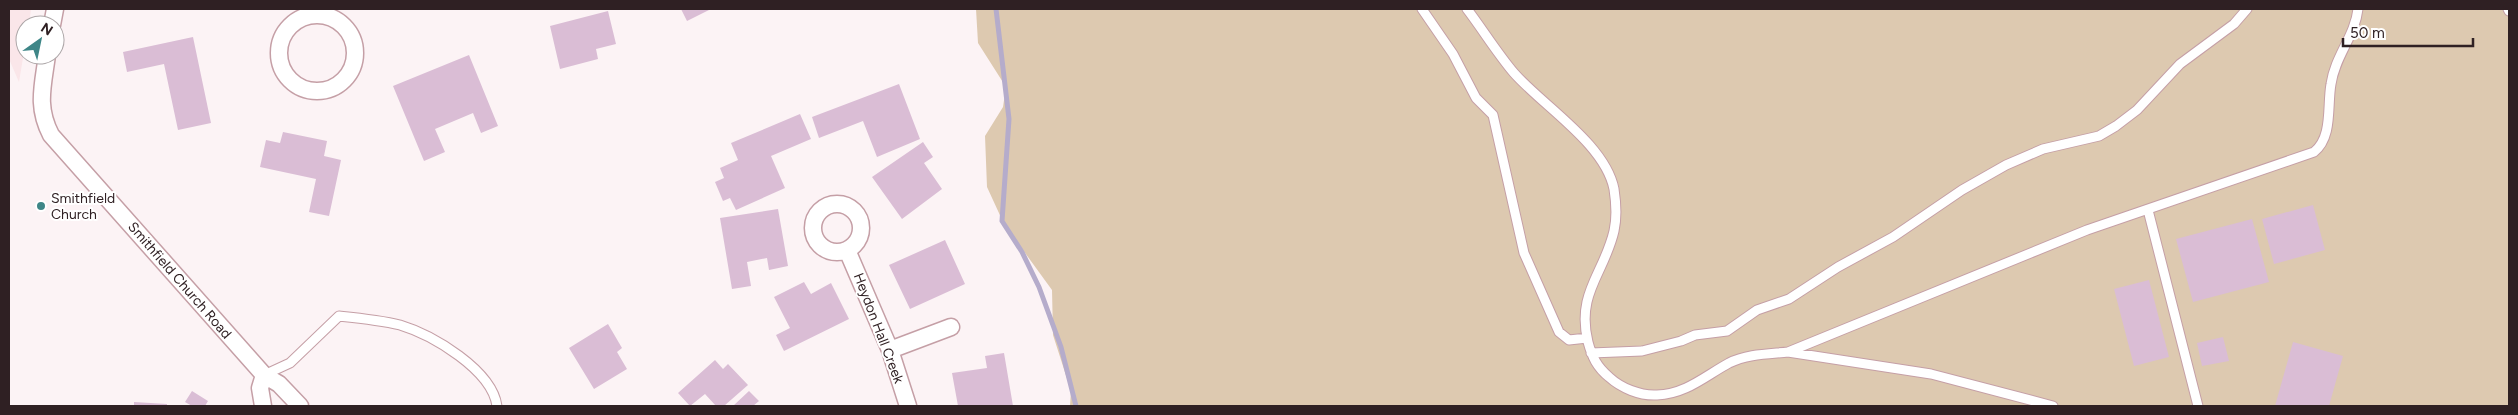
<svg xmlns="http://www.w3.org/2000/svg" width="2518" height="415" viewBox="0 0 2518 415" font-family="Figtree,sans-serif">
<rect width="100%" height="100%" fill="#fcf3f5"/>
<!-- built -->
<path fill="#fae6e9" d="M9 9H31L29 25H25V46L19 82 9 59Z"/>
<!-- green -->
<path fill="#ddc9b0" d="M976 9H2509V406H1070L1071 391 1053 335 1052 290 1004 224 987 187 985 136 1003 107 1006 87 978 43Z"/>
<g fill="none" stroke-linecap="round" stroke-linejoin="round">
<!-- stream -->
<path stroke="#b5accb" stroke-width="5" d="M996 9 1009 119 1002 221 1022 252 1039 287 1061 347 1076 406"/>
</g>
<!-- building -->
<path fill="#dabdd5" d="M681 9H711L687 21Z
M608 11 616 44 596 49 598 59 560 69 550 26Z
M193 37 211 123 178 130 164 64 127 72 123 52Z
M469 55 498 126 481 133 473 113 435 129 445 152 424 161 393 86Z
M899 84 920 139 877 157 863 121 819 138 812 117Z
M800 114 811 139 771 156 785 188 736 210 730 198 723 201 715 182 724 178 720 168 738 160 731 143Z
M283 132 327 141 324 156 341 160 329 216 309 212 316 179 260 167 266 140 280 143Z
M923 142 933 157 924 163 942 189 902 219 872 177Z
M2313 205 2325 250 2274 264 2262 219Z
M778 209 788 266 769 270 767 258 747 262 751 286 732 289 720 218Z
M2252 219 2269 282 2193 302 2176 239Z
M945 240 965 284 910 309 889 265Z
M2149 280 2169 357 2134 366 2114 289Z
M804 282 811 294 831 283 849 319 784 351 776 335 790 328 774 297Z
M608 324 622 348 617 352 627 369 594 389 569 348Z
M2223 337 2229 361 2202 366 2197 343Z
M2293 342 2343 356 2329 406H2275Z
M1004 353 1013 406H958L952 373 987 368 985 356Z
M715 360 723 369 728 364 748 385 724 406H716L705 394 690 406 678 393Z
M192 391 208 401 205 406H192L185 402Z
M749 391 759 401 753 406H733Z
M134 402 167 404V406H134Z"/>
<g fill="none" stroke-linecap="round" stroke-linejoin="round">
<defs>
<path id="service" d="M1422 9 1453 54 1476 98 1493 115 1524 253 1559 332 1569 340 1587 338
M1467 9C1483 30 1497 53 1514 73 1543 106 1605 144 1614 189 1616 202 1617 218 1614 231 1604 274 1576 293 1588 342 1592 357 1597 367 1609 377 1621 388 1640 396 1657 395 1686 394 1705 376 1729 363 1747 354 1768 354 1788 352L2087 230 2314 152C2333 137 2327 106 2331 84 2335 56 2355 36 2358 9
M2508 9 2509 11
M2148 210 2198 406
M1788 352 1931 374 2053 406
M1591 353 1642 351 1681 341 1695 335 1727 331 1757 310 1789 299 1838 267 1893 237 1962 190 2006 165 2043 149 2099 136 2116 126 2137 110 2180 64 2234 24 2247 9
M264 375 290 363 339 316C359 318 380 320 400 325 433 335 492 370 497 406"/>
<path id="minor" d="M279 53a38 38 0 1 1 76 0a38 38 0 1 1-76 0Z
M52 25 55 9
M47 55C43 86 36 106 51 135L264 375 279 384 300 406
M813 228a24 24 0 1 1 48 0a24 24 0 1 1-48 0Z
M847 250 890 350 908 406
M890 350 951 327
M263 406 260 388 264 375"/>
</defs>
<!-- service casing -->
<use href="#service" stroke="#c59fa6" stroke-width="11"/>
<!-- minor casing -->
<use href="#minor" stroke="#c59fa6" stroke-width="19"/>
<!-- service -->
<use href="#service" stroke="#fff" stroke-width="9"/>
<!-- minor -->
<use href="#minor" stroke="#fff" stroke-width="16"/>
</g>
<!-- markers -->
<circle fill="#3e8687" stroke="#fff" stroke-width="2" cx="41" cy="206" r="5"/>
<g text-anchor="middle" stroke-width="4" stroke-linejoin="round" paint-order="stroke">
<!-- poi labels -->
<g font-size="14" fill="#2f2023" stroke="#fff" text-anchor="start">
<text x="51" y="203">Smithfield<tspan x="51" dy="16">Church</tspan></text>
</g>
<!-- street labels -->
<g font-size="14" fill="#2f2023" stroke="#fff">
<text transform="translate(180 280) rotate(49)" y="5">Smithfield Church Road</text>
<text transform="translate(879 328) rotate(69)" y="5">Heydon Hall Creek</text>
</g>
</g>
<!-- border -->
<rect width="2518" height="415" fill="none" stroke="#2f2023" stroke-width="20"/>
<!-- north arrow -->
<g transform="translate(40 40) rotate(33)"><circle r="24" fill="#ffffff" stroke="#aca6a7"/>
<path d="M0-4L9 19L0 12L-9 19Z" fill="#3e8687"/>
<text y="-8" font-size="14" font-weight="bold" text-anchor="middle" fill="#2f2023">N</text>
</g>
<!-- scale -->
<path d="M2343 38v8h130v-8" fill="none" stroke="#2f2023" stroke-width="2.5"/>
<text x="2350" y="38" font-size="15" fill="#2f2023" stroke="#ffffff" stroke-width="4" paint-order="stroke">50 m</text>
</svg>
